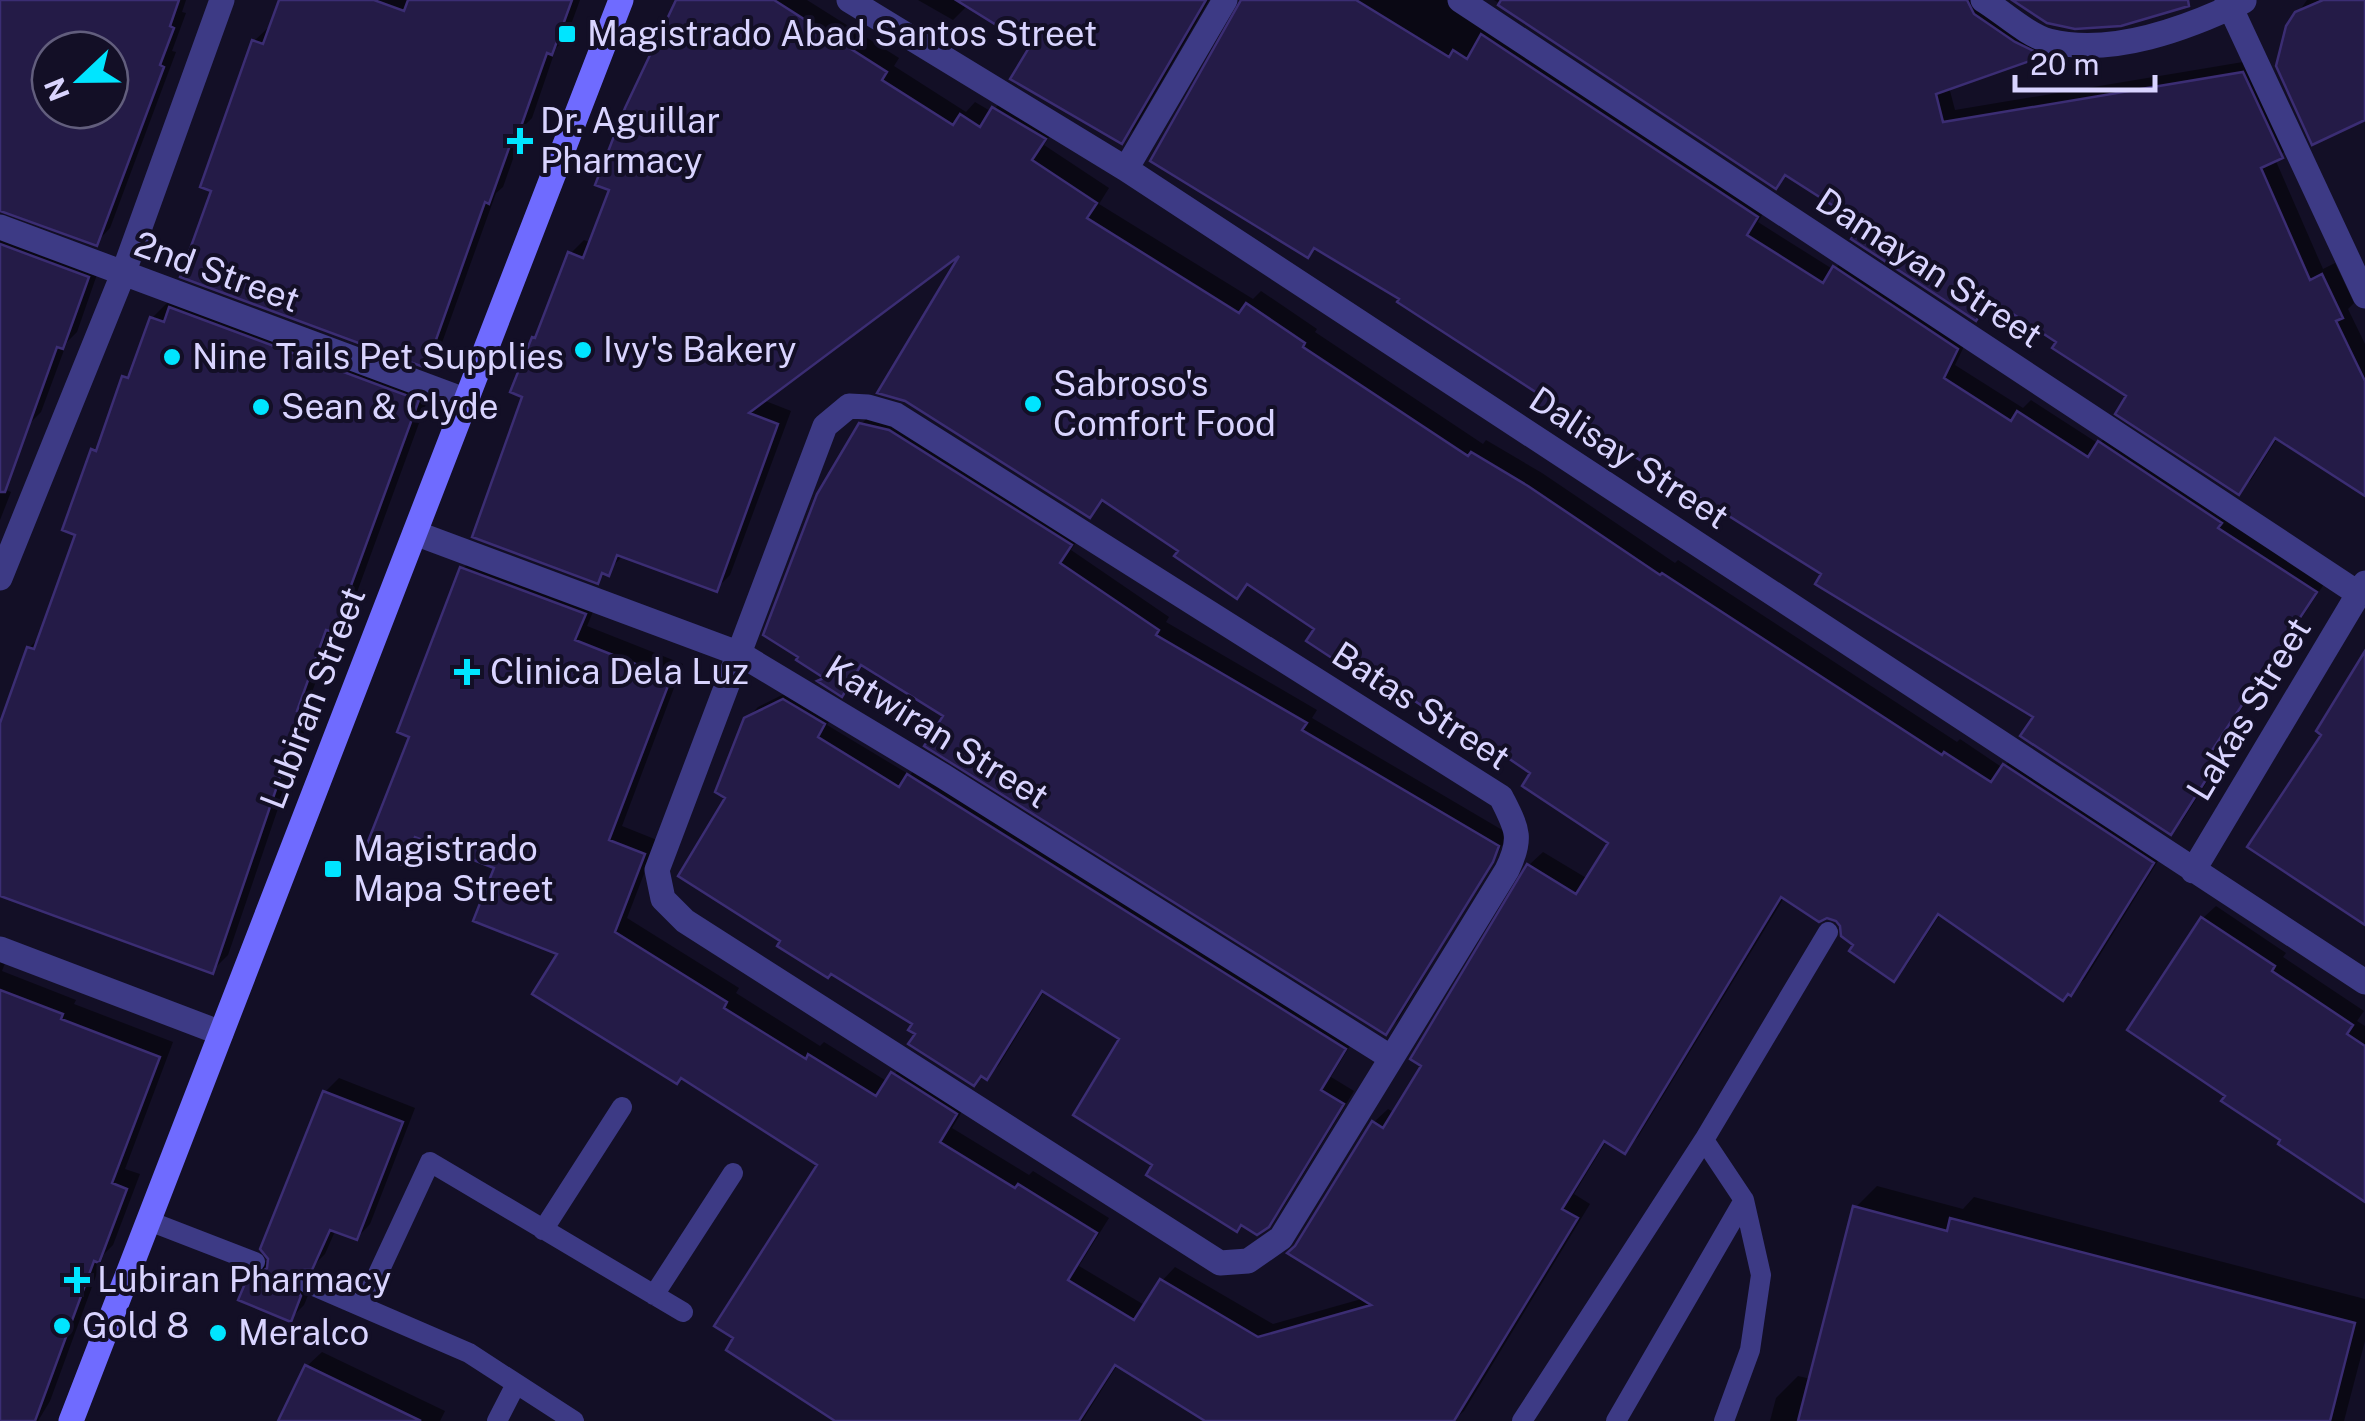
<svg xmlns="http://www.w3.org/2000/svg" width="2365" height="1421" viewBox="0 0 2365 1421" font-family="'Public Sans',sans-serif">
<rect width="100%" height="100%" fill="#130f26"/>
<!-- shadow -->
<path fill="#0007" fill-rule="evenodd" d="M0 0H186L182 12 186 13 172 51 176 52 110 228 96 243 0 210ZM50 50H110V110H50Z
M282 0H580L566 38 556 48 532 118 525 125 503 187 496 193 439 351 425 365 214 189 254 41 269 27 272 28Z
M679 0H807L899 58 894 66 966 112 975 102 992 112 1008 94 1057 125 1044 145 1109 188 1099 204 1253 299 1261 291 1317 329 1315 332 1483 444 1486 440 1542 473 1675 563 1678 560 1957 742 1960 739 2003 768 2018 752 2166 848 2085 979 2071 992 1941 913 1907 965 1894 978 1857 944 1837 919 1785 896 1638 1137 1624 1151 1607 1140 1574 1194 1590 1204 1464 1411 1453 1421H1207L1118 1364 1082 1421H840L820 1164 682 1075 560 953 497 867 421 837 417 848 403 862 412 735 463 569 476 555 598 600 587 626 683 664 622 826 657 840 627 918 739 988 736 993 820 1046 824 1042 888 1082 907 1060 969 1100 952 1128 1029 1175 1033 1171 1109 1218 1079 1266 1146 1306 1162 1281 1175 1267 1273 1324 1365 1298 1374 1122 1388 1109 1395 1113 1425 1066 1413 1058 1529 865 1543 852 1588 879 1612 843 1534 773 1249 583 1237 595 1181 551 1105 500 1090 515 967 247 763 400 791 411 730 575 716 589 624 555 597 581 525 395 534 338 540 332 570 254 584 240 591 243Z
M918 0H1209L1134 129 1121 141 1033 46 968 5 953 20Z
M1243 0H1463L1769 203 1758 222 1834 270 1848 255 1969 336 1955 365 2023 408 2031 400 2099 444 2112 430 2328 578 2218 745 2227 750 2183 820 2171 832 2036 716 1824 573 1540 393 1402 298 1317 246 1308 255Z
M1494 0H1985L2054 43 2043 54 1949 87 1955 110 2255 60 2294 144 2275 159 2323 269 2335 263 2354 303 2348 309 2365 344V473L2278 437 2251 480 2239 492 2130 395 2059 341 1993 298 1975 318 1864 223 1788 174 1775 186Z
M2307 0H2365V117L2288 27Z
M0 219 101 263 77 332 67 342 41 412 27 426 1 488 11 492 0 520Z
M168 302 433 385 349 614 335 628 311 695 316 697 228 955 212 971 0 893V730L29 648 42 635 78 533 93 450 102 442 125 378 134 368 152 318Z
M874 412 1082 533 1071 550 1169 617 1166 622 1317 710 1312 718 1509 834 1398 1020 1386 1032 946 715 864 664 842 693 821 681 826 676 861 424Z
M796 688 835 712 827 725 910 775 921 763 1356 1036 1331 1077 1354 1091 1280 1212 1267 1225 1156 1164 1123 1038 1045 990 999 1065 987 1077 918 1034 915 1023 784 941 728 798 746 720 758 707Z
M2216 906 2286 953 2283 957 2364 1011 2357 1021 2365 1026V1199L2228 1095 2130 1030 2203 918Z
M0 962 5 963 2 971 76 1000 74 1004 173 1042 125 1169 140 1174 113 1245 104 1254 50 1401 38 1421H0Z
M339 1078 415 1108 370 1224 357 1238 336 1229 325 1254 311 1268 307 1267 314 1281 304 1305 290 1319 251 1276 265 1262H270L325 1092Z
M1877 1186 1963 1209 1974 1197 2365 1299V1341L2344 1421H1770L1776 1398 1798 1376 1811 1379 1855 1208Z
M322 1352 445 1411 440 1421H281L307 1366Z"/>
<!-- building -->
<path fill="#241b47" stroke="#3b2d73" stroke-width="2.5" fill-rule="evenodd" d="M0 0H179L170 26 174 28 160 65 164 67 97 246 0 211ZM50 50H110V110H50Z
M279 0H374L404 11 408 0H572L552 55 547 53 518 135 514 134 489 204 485 202 426 368 180 277 211 191 200 187 252 40 263 44Z
M676 0H774L887 72 882 80 953 125 960 114 980 127 992 107 1046 139 1032 160 1097 203 1087 218 1239 313 1246 303 1305 343 1303 347 1468 456 1471 452 1528 486 1660 575 1662 573 1942 755 1944 752 1991 782 2003 764 2154 863 2071 996 2068 994 2063 1001 1938 914 1894 982 1849 951 1853 945 1841 936 1840 926 1836 921 1827 918 1819 922 1781 897 1625 1154 1604 1141 1562 1209 1578 1218 1454 1421H1205L1115 1365 1079 1421H835L726 1350 733 1338 714 1326 817 1165 681 1078 677 1084 532 994 557 954 473 921 494 868 415 837 403 865 365 849 409 737 397 732 460 567 586 614 575 640 671 678 609 840 645 854 615 932 727 1002 724 1008 806 1059 808 1054 876 1096 891 1072 957 1114 940 1142 1015 1188 1018 1184 1097 1233 1068 1280 1134 1320 1160 1279 1258 1337 1371 1305 1287 1253 1295 1246 1372 1121 1383 1128 1421 1066 1410 1059 1527 864 1576 894 1608 843 1522 786 1530 773 1461 726 1458 730 1388 683 1382 691 1306 641 1314 629 1247 584 1237 599 1174 556 1178 551 1102 500 1090 518 905 401 877 393 959 256 749 413 778 424 717 592 617 555 609 576 602 573 598 584 472 537 522 397 510 392 532 337 535 338 568 252 583 258 609 190 595 185 625 108Z
M956 0H1206L1122 144 1010 79 1030 46Z
M1241 0H1356L1449 57 1453 50 1467 59 1481 34 1758 217 1747 235 1823 283 1833 266 1958 349 1944 378 2011 421 2017 411 2088 457 2098 441 2222 523 2218 528 2317 592 2207 758 2216 764 2171 835 2020 736 2033 717 1815 584 1821 574 1605 438 1600 446 1531 403 1537 393 1397 302 1399 299 1314 248 1308 258 1150 161Z
M1501 0H1967L1974 14 2015 42 2044 56 1936 94 1943 122 2243 72 2283 158 2261 168 2310 280 2322 274 2343 318 2336 321 2365 381V496L2275 438 2239 495 2115 414 2126 396 2052 348 2056 342 1990 299 1976 321 1851 239 1860 223 1785 175 1776 189 1498 5Z
M2012 0H2188L2189 6 2121 26 2075 29 2047 23Z
M2323 0H2365V120L2312 145 2276 66 2286 26 2295 12Z
M0 244 89 277 63 349 57 347 5 492H0Z
M169 307 419 400 334 632 326 630 297 711 302 713 213 974 0 896V723L27 647 34 649 75 535 62 530 91 449 96 451 122 376 128 378 150 317 164 322Z
M859 423 889 430 1072 545 1060 563 1159 630 1156 635 1307 723 1302 730 1499 846 1493 862 1386 1035 924 746 943 716 861 665 842 697 817 681 824 678 796 660 798 657 763 635 817 494Z
M2365 651V925L2247 847 2321 735 2316 731Z
M783 699 825 724 818 737 899 787 907 774 1346 1049 1321 1090 1344 1104 1269 1227 1257 1235 1241 1225 1237 1232 1146 1175 1152 1165 1073 1115 1119 1039 1042 991 987 1080 981 1076 974 1086 908 1044 915 1034 908 1030 912 1024 831 974 828 978 777 946 780 941 678 876 725 798 715 792 744 718Z
M2201 917 2275 966 2272 971 2353 1025 2347 1034 2365 1046V1202L2278 1144 2280 1140 2221 1101 2225 1096 2127 1030Z
M0 990 63 1014 61 1019 160 1057 112 1183 127 1189 99 1263 94 1261 35 1421H0Z
M323 1091 403 1122 357 1240 330 1230 312 1270H304L295 1277 294 1286 301 1296 291 1322 238 1300 249 1274 258 1275 267 1268 268 1259 260 1249Z
M1853 1206 1947 1231 1950 1218 2355 1323 2330 1421H1798Z
M305 1365 421 1421H278Z"/>
<g fill="none" stroke-linecap="round" stroke-linejoin="round">
<!-- lane -->
<path stroke="#3d3a85" stroke-width="20" d="M1704 1140 1744 1200 1761 1275 1750 1350 1724 1421
M149 1221 255 1262
M543 1230 622 1107
M307 1283 469 1353 574 1421
M654 1295 733 1173
M363 1306 430 1162 683 1312
M497 1421 516 1384
M1522 1421 1704 1140 1828 932
M1616 1421 1744 1200"/>
<!-- street -->
<path stroke="#3d3a85" stroke-width="25" d="M849 0 1126 169 2365 982
M1460 0 2359 594
M1983 0C2003 12 2027 35 2049 41 2112 57 2188 28 2244 1
M2227 0 2365 296
M1126 169 1225 0
M0 227 467 401
M849 406 868 407 896 415 1501 797C1517 829 1523 837 1507 870L1281 1238 1248 1261 1220 1263 685 921 663 899 657 870 825 426Z
M415 533 740 654 943 776 1390 1057
M0 578 123 274 222 0
M2193 871 2365 583
M0 949 221 1033"/>
<!-- secondary -->
<path stroke="#6f6bff" stroke-width="25" d="M71 1421 621 0"/>
</g>
<!-- markers -->
<g fill="#00e5ff" stroke="#130f26" stroke-width="4">
<rect x="557" y="24" width="20" height="20" rx="5"/>
<path d="M515 126h10v10h10v10h-10v10h-10v-10h-10v-10h10z"/>
<circle cx="583" cy="350" r="10"/>
<circle cx="172" cy="357" r="10"/>
<circle cx="1033" cy="404" r="10"/>
<circle cx="261" cy="407" r="10"/>
<path d="M462 657h10v10h10v10h-10v10h-10v-10h-10v-10h10z"/>
<rect x="323" y="859" width="20" height="20" rx="5"/>
<path d="M72 1265h10v10h10v10h-10v10h-10v-10h-10v-10h10z"/>
<circle cx="62" cy="1326" r="10"/>
<circle cx="218" cy="1333" r="10"/>
</g>
<g text-anchor="middle" stroke-width="8" stroke-linejoin="round" paint-order="stroke">
<!-- poi labels -->
<g font-size="35" fill="#d9d4ff" stroke="#130f26" text-anchor="start">
<text x="587" y="46">Magistrado Abad Santos Street</text>
<text x="540" y="133">Dr. Aguillar<tspan x="540" dy="40">Pharmacy</tspan></text>
<text x="603" y="362">Ivy's Bakery</text>
<text x="192" y="369">Nine Tails Pet Supplies</text>
<text x="1053" y="396">Sabroso's<tspan x="1053" dy="40">Comfort Food</tspan></text>
<text x="281" y="419">Sean &amp; Clyde</text>
<text x="490" y="684">Clinica Dela Luz</text>
<text x="353" y="861">Magistrado<tspan x="353" dy="40">Mapa Street</tspan></text>
<text x="97" y="1292">Lubiran Pharmacy</text>
<text x="82" y="1338">Gold 8</text>
<text x="238" y="1345">Meralco</text>
</g>
<!-- street labels -->
<g font-size="35" fill="#d9d4ff" stroke="#130f26">
<text transform="translate(1929 268) rotate(33)" y="12">Damayan Street</text>
<text transform="translate(217 272) rotate(20)" y="12">2nd Street</text>
<text transform="translate(1629 458) rotate(33)" y="12">Dalisay Street</text>
<text transform="translate(313 698) rotate(-69)" y="12">Lubiran Street</text>
<text transform="translate(1421 706) rotate(33)" y="12">Batas Street</text>
<text transform="translate(2249 709) rotate(-59)" y="12">Lakas Street</text>
<text transform="translate(937 732) rotate(32)" y="12">Katwiran Street</text>
</g>
</g>
<!-- north arrow -->
<g transform="translate(80 80) rotate(248)"><circle r="48" fill="#130f26" stroke="#625e7d" stroke-width="2.5"/>
<path d="M0-8L18 38L0 25L-18 38Z" fill="#00e5ff"/>
<text y="-15" font-size="28" font-weight="bold" text-anchor="middle" fill="#d9d4ff">N</text>
</g>
<!-- scale -->
<path d="M2015 75v15h140v-15" fill="none" stroke="#d9d4ff" stroke-width="5"/>
<text x="2030" y="75" font-size="30" fill="#d9d4ff" stroke="#130f26" stroke-width="8" paint-order="stroke">20 m</text>
</svg>
